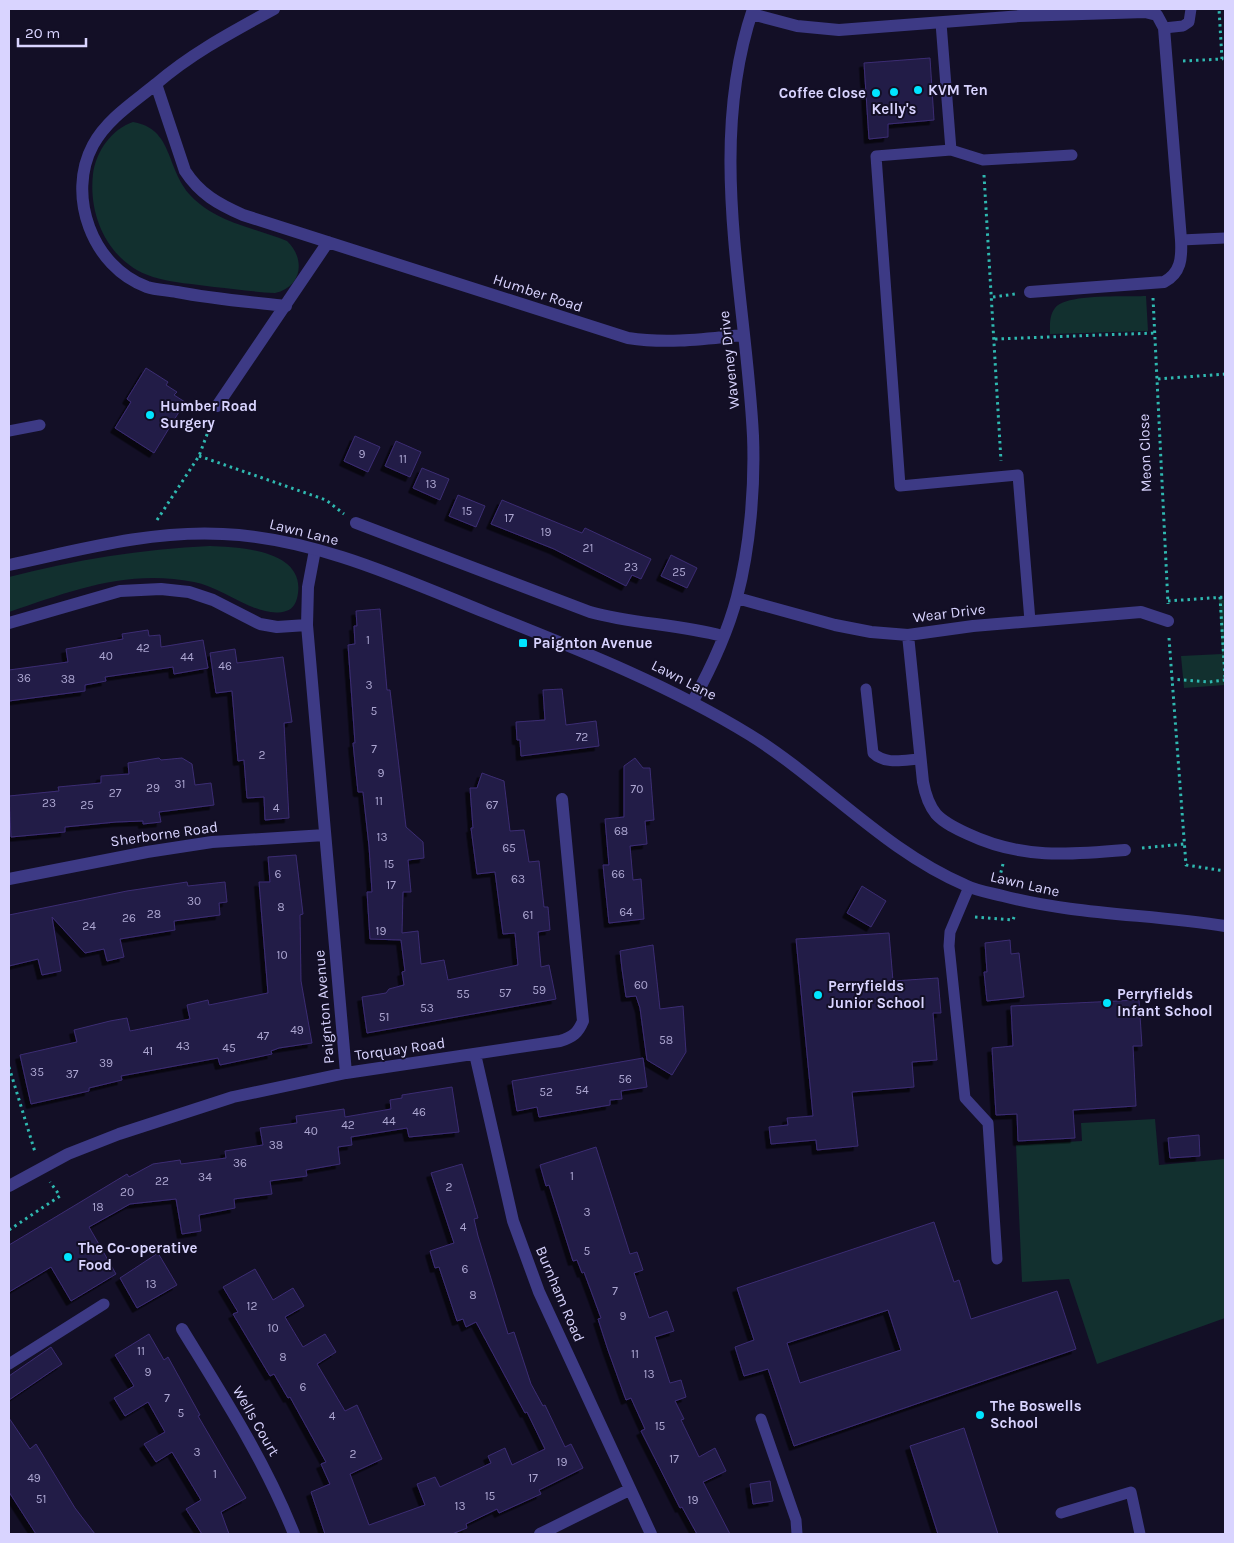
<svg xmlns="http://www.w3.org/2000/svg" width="1234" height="1543" viewBox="0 0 1234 1543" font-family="Karla,sans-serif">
<defs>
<filter id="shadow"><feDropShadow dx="-4.5" dy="4.5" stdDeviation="0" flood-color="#0009"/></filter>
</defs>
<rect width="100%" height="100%" fill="#130f26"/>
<!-- green -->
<path fill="#12302f" d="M133 122C174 129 165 168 191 196 217 223 253 227 287 241 306 259 302 287 275 293 254 292 234 289 214 287 194 284 173 283 153 277 109 263 88 217 93 174 96 151 112 129 133 122Z
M1146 296 1148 331 1050 334C1050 325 1049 316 1055 308 1066 293 1127 297 1146 296Z
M210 546C239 547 304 550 298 593 297 601 294 609 286 611 259 620 223 587 194 582 126 569 72 591 9 612V577C74 560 142 549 210 546Z
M1219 600H1225V685L1184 688 1181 656 1222 654Z
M1155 1119 1159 1165 1225 1159V1318L1097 1364 1069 1279 1022 1282 1016 1145 1082 1141 1081 1123Z"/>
<!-- building -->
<path fill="#241b47" stroke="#3b2d73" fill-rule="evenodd" filter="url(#shadow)" d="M930 58 934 120 888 124V137L869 139 864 63Z
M146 368 168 382 166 385 177 392 174 395 185 402 154 453 115 428 131 402 127 399Z
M355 436 380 447 368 472 344 461Z
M396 441 421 452 410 477 385 466Z
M422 468 449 479 440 500 413 488Z
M458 495 485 506 476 527 449 516Z
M502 500 582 533 585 528 651 559 641 579 632 575 626 586 554 549 491 524Z
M671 555 697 568 687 588 661 576Z
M380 609 387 690H390L406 827 423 842 424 858 408 860 411 892H403L402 933 418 931 421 964 444 960 448 980 518 965 515 933 503 934 495 872 477 874 471 828H473L470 788H477L482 773 504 781 510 831 524 830 529 862 539 861 544 907H548L550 930 538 932 541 967 549 965 556 999 367 1033 362 997 386 993 389 989 404 985 402 972 405 971 401 940 370 939 367 892H372L369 846 363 792H358L353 743H355L348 645 355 644 354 626H357L356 611Z
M148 630 149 636 160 635 161 647 203 640 208 668 174 674 173 667 105 677 106 681 85 685V691L9 701V670L68 662 66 649 123 639 122 634Z
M235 649 237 663 283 657 292 722 284 723 289 818 265 820 264 797 247 798 244 760 238 761 232 691 216 693 210 653Z
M562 689 566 725 596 721 599 746 521 756 520 740H517L516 722 545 720 543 690Z
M159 758 161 760 182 758 192 764 195 785 211 783 214 805 159 812 161 822 143 824V821L116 822 65 827V832L11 837 9 796 59 791 58 787 101 783V776L129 774 128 763Z
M635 758 643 768H650L654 820 645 821 647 844 630 846 633 880 641 879 644 919 609 923 603 865H609L605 819 624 817V766Z
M296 855 303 914 300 915 301 981 312 1043 279 1048 271 1051 272 1054 220 1065 218 1058 121 1076 122 1080 89 1088V1091L31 1104 20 1055 77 1042 74 1030 110 1021 127 1018 130 1031 190 1019 187 1005 208 1000 209 1005 268 993 259 882H270L268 857Z
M187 882 188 886 225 882 227 902 219 903 220 915 174 921 175 930 120 939 124 957 107 961 104 949 85 953 52 917 61 971 42 975 38 959 9 966V915L127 891Z
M862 886 886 901 871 927 847 913Z
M889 933 893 981 938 978 941 1013H933L937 1060 912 1062 914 1087 852 1092 858 1146 817 1150 816 1140 771 1144 769 1127 788 1125 787 1118 813 1116 796 939Z
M1010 940 1011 954 1019 953 1024 997 987 1001 984 972H987L985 943Z
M653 945 660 1009 683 1006 686 1052 672 1075 647 1060 640 1008 636 996 626 997 622 969 620 951Z
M1139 1000 1142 1046H1133L1136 1106 1073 1110 1075 1138 1018 1141 1017 1114 996 1115 992 1048 1013 1046 1011 1006Z
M643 1058 647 1087 621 1091 622 1099 610 1100V1105L539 1117 537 1107 517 1111 512 1081Z
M452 1087 459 1132 409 1137 407 1128 351 1137 352 1145 338 1147 340 1164 306 1170 307 1176 270 1181 272 1194 234 1199 235 1208 199 1215 201 1231 182 1234 176 1199 130 1204 89 1227 116 1274 71 1301 51 1267 9 1292V1245L127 1174 129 1177 153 1164 180 1160 181 1164 226 1158 225 1151 263 1145 260 1128 297 1123 296 1116 344 1109 345 1117 391 1109 390 1100 402 1098V1095Z
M1199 1135 1200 1156 1170 1158 1168 1138Z
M596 1147 630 1254 637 1252 643 1270 634 1273 649 1318 667 1311 674 1331 655 1337 670 1383 681 1380 686 1397 675 1401 684 1419 681 1420 699 1457 715 1448 726 1471 703 1482 730 1534H697L682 1507 680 1508 641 1431 645 1429 631 1398 626 1400 608 1350 598 1319 601 1318 584 1272 582 1273 577 1260 573 1261 549 1185 546 1186 540 1165Z
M462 1164 478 1218 474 1219 478 1236 508 1334 514 1332 531 1384 543 1406 545 1405 565 1447 571 1444 583 1468 539 1490 541 1494 499 1513 497 1509 466 1524 467 1528 452 1534H325L311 1492 330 1484 321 1464 326 1462 290 1397 288 1398 274 1374 270 1376 233 1314 238 1312 223 1287 255 1269 273 1300 293 1288 304 1306 285 1317 303 1347 325 1334 336 1352 317 1364 345 1411 357 1405 382 1459 350 1474 369 1525 425 1505 417 1484 435 1477 440 1487 491 1463 488 1456 505 1448 512 1465 545 1449 527 1412 525 1413 476 1322 466 1327 463 1319 457 1321 439 1267 435 1268 430 1251 454 1243 431 1173Z
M934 1222 954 1282 959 1280 971 1319 1057 1291 1076 1349 794 1446 768 1369 744 1376 735 1347 754 1340 737 1288ZM888 1310 901 1350 800 1383 787 1343Z
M158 1253 177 1285 137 1308 120 1278Z
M149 1334 164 1360 168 1357 200 1415 198 1416 246 1498 221 1512 229 1534H202L186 1509 201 1500 172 1452 156 1462 144 1444 165 1432 148 1402 125 1416 114 1398 134 1386 115 1355Z
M51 1347 62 1364 9 1400V1376Z
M9 1418 30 1449 36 1444 75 1508 95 1534H36L9 1492Z
M964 1428 998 1534H938L910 1446Z
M770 1481 773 1501 753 1504 750 1484Z"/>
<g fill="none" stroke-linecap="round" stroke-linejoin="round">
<!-- path -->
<path stroke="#2fb8b0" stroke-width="3" stroke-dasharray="2.5 4" stroke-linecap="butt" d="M1183 61 1222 59 1219 9
M984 175 1001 461
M993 297 1015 294
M1153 298 1168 604
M995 339 1155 333
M1158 379 1225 374
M199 456 326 500 344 514
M157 520 199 456 212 421
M1220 597 1225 678
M1168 601 1225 597
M1169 638 1186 865 1225 871
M1171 679 1209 682 1225 680
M1142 848 1184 844
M1003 864 1000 876 1004 877
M975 917 1013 920 1014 917
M9 1067 35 1152
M9 1230 60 1196 50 1182"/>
<!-- service -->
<path stroke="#3d3a85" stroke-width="11" d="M941 23 951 150 876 156 900 486 1018 475 1030 621
M1164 28 1183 26 1189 22 1191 9
M951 150 983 160 1072 155
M1181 240 1225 238
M9 431 40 425
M866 689 873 753C885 765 904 760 920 759
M969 887 950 932 949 946 965 1098 988 1123 997 1259
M9 1364 104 1304
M761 1419 796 1520 797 1534
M1061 1513 1131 1492 1140 1534"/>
<!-- minor -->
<path stroke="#3d3a85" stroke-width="12" d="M274 9C232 32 192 53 156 84L185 171C200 194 218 204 243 215L628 338C667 344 704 339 743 335
M752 14 797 26 839 30 1020 16 1145 12 1157 15 1164 28 1181 240C1182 258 1181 273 1164 282L1030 292
M156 84C134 102 107 119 93 145 66 195 92 267 147 287 156 290 167 290 177 292 213 299 250 302 286 306
M217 406 328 242
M356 523 590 612C633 624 678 624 722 636
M315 550 308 587 307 625 346 1073
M737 598 835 625 871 632 908 635 973 626 1141 612 1168 621
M9 623 120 591 161 589 189 592 213 600 260 624 277 627 307 625
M908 635 923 782C925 793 928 804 936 814 944 823 957 829 968 834 1021 859 1068 855 1125 850
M693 701C710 670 728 631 737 597 750 548 755 486 753 436 746 294 706 148 753 9
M9 879 147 852 212 842 325 835
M475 1054 513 1221 539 1292 651 1534
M9 1186 68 1154 119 1134 233 1097 346 1073 560 1041C573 1037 578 1033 583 1021L562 799
M182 1329C223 1396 265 1461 294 1534
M540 1534 629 1490"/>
<!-- tertiary -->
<path stroke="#3d3a85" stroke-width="12" d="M9 565C79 550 151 530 223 534 315 538 403 579 487 613 577 649 667 684 750 735 824 781 885 851 965 885 977 891 991 893 1003 896 1076 915 1151 914 1225 926"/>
</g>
<!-- markers -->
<g fill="#00e5ff" stroke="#130f26" stroke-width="2">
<circle cx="918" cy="90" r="5"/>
<circle cx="894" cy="92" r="5"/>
<circle cx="876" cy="93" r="5"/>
<circle cx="150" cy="415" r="5"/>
<rect x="518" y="638" width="10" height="10" rx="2.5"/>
<circle cx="818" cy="995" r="5"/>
<circle cx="1107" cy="1003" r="5"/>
<circle cx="68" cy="1257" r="5"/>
<circle cx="980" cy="1415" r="5"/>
</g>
<g text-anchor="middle" stroke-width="4" stroke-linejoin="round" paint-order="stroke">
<!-- number labels -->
<g font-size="12" fill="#aca6d1">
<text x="362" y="458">9</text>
<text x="403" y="463">11</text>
<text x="431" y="488">13</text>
<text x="467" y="515">15</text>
<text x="509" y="522">17</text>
<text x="546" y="536">19</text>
<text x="588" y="552">21</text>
<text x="631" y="571">23</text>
<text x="679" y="576">25</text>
<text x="368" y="644">1</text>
<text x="143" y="652">42</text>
<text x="106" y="660">40</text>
<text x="187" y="661">44</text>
<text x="225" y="670">46</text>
<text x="24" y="682">36</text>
<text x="68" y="683">38</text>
<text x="369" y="689">3</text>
<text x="374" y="715">5</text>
<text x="582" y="741">72</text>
<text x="374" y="753">7</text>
<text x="262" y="759">2</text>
<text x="381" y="777">9</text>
<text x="180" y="788">31</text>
<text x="153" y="792">29</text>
<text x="637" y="793">70</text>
<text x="115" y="797">27</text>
<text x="379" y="805">11</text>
<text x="49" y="807">23</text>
<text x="87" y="809">25</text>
<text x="492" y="809">67</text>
<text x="276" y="812">4</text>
<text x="621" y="835">68</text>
<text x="382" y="841">13</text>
<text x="509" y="852">65</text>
<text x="389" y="868">15</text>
<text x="278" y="878">6</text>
<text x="618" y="878">66</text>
<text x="518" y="883">63</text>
<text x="391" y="889">17</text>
<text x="194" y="905">30</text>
<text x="281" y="911">8</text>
<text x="626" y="916">64</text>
<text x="154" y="918">28</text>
<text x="528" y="919">61</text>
<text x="129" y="922">26</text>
<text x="89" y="930">24</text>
<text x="381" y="935">19</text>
<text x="282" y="959">10</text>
<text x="641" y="989">60</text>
<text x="539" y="994">59</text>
<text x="505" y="997">57</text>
<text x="463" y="998">55</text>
<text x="427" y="1012">53</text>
<text x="384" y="1021">51</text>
<text x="297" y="1034">49</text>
<text x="263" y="1040">47</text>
<text x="666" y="1044">58</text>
<text x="183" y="1050">43</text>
<text x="229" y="1052">45</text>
<text x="148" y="1055">41</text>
<text x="106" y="1067">39</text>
<text x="37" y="1076">35</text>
<text x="72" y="1078">37</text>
<text x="625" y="1083">56</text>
<text x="582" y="1094">54</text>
<text x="546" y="1096">52</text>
<text x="419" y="1116">46</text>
<text x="389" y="1125">44</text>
<text x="348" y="1129">42</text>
<text x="311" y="1135">40</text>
<text x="276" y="1149">38</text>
<text x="240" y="1167">36</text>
<text x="572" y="1180">1</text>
<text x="205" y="1181">34</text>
<text x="162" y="1185">22</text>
<text x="449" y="1191">2</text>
<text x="127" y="1196">20</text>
<text x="98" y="1211">18</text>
<text x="587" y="1216">3</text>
<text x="463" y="1231">4</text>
<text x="587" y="1255">5</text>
<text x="465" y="1273">6</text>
<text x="151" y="1288">13</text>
<text x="615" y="1295">7</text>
<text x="473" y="1299">8</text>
<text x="252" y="1310">12</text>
<text x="623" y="1320">9</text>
<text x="273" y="1332">10</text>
<text x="141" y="1355">11</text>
<text x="635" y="1358">11</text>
<text x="283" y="1361">8</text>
<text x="148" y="1376">9</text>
<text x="649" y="1378">13</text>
<text x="303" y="1391">6</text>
<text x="167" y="1402">7</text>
<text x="181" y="1417">5</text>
<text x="332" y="1420">4</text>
<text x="660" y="1430">15</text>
<text x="197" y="1456">3</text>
<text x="353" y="1458">2</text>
<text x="674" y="1463">17</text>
<text x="562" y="1466">19</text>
<text x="215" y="1478">1</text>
<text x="34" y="1482">49</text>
<text x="533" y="1482">17</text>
<text x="490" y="1500">15</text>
<text x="41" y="1503">51</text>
<text x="693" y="1504">19</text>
<text x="460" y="1510">13</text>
</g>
<!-- poi labels -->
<g font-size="15" font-weight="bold" fill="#d9d4ff" stroke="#130f26" text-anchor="start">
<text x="928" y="95">KVM Ten</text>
<text x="866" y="98" text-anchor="end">Coffee Close</text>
<text x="894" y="114" text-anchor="middle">Kelly's</text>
<text x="160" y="411">Humber Road<tspan x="160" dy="17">Surgery</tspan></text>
<text x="533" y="648">Paignton Avenue</text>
<text x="828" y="991">Perryfields<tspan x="828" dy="17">Junior School</tspan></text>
<text x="1117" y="999">Perryfields<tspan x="1117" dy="17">Infant School</tspan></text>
<text x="78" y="1253">The Co-operative<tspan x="78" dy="17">Food</tspan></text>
<text x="990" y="1411">The Boswells<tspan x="990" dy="17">School</tspan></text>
</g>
<!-- street labels -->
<g font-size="15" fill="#d9d4ff" stroke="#130f26">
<text transform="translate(538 293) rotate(18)" y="5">Humber Road</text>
<text transform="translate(729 360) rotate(-96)" y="5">Waveney Drive</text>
<text transform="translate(1145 453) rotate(-92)" y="5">Meon Close</text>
<text transform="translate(304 532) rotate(14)" y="5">Lawn Lane</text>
<text transform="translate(949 613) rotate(-7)" y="5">Wear Drive</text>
<text transform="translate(684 680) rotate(27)" y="5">Lawn Lane</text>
<text transform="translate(164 834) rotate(-8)" y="5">Sherborne Road</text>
<text transform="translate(1025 884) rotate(13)" y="5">Lawn Lane</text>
<text transform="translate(324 1007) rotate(-95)" y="5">Paignton Avenue</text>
<text transform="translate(400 1049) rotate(-8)" y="5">Torquay Road</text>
<text transform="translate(560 1294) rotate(67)" y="5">Burnham Road</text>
<text transform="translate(256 1421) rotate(60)" y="5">Wells Court</text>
</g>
</g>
<!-- border -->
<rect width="1234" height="1543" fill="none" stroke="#d9d4ff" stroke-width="20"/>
<!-- scale -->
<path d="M18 38v8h68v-8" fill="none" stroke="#d9d4ff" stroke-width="2.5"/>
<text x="25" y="38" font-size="15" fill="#d9d4ff" stroke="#130f26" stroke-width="4" paint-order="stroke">20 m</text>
</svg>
